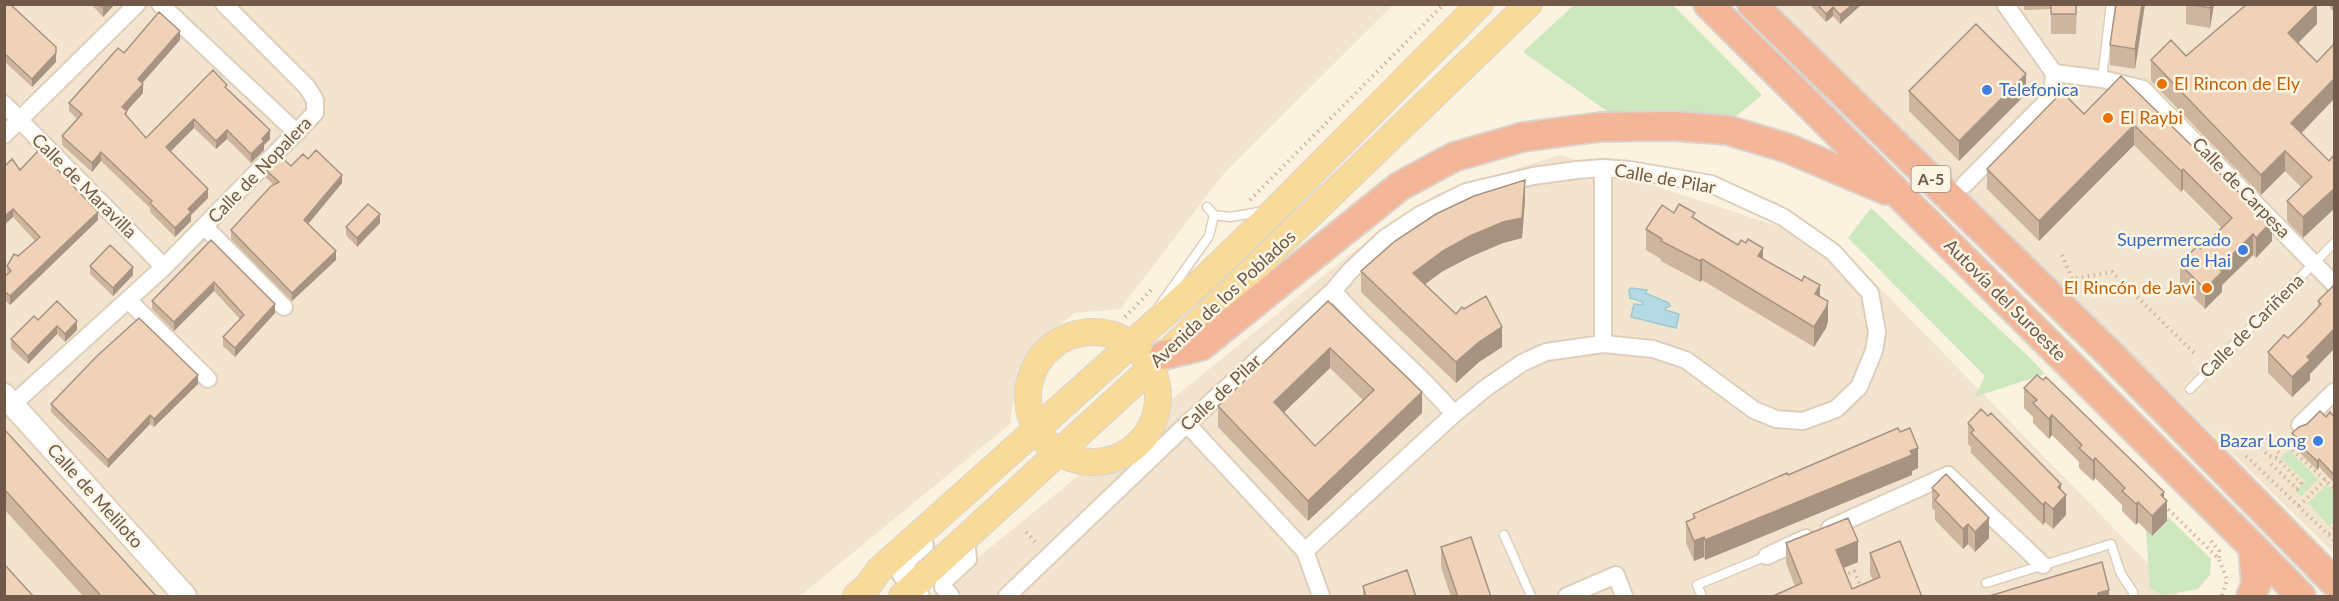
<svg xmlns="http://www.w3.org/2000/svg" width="2339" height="601" viewBox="0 0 2339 601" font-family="Lato,sans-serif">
<rect width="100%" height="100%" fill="#fbf2e0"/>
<!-- residential -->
<path fill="#f2e4ce" d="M4 5H1393L1225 172 1120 309 1074 313 1038 343 1017 372 1010 424 800 596H5Z
M1775 5H2334V553Z
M1560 155 1839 246 2180 596H931L1349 255 1437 194Z"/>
<!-- green -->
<path fill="#cde7bf" d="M1574 5H1673L1762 95 1724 126 1658 115 1607 111 1523 52Z
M1871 208 2031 359 2045 374 1975 397 1985 376 1848 238Z
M2289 450 2318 479 2301 497 2296 492 2305 481 2281 458Z
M2327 484 2334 492V521L2329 526 2308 503Z
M2164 513 2211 559 2210 575 2198 589 2163 595 2150 589 2146 530 2153 536 2167 522Z"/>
<!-- water -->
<path fill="#b5dae3" stroke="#9cc8d5" stroke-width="1.5" d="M1631 288 1647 290 1645 293 1669 303 1670 306 1665 308V310L1679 314 1676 328 1631 317 1634 304 1642 305 1643 302 1630 298 1629 290Z"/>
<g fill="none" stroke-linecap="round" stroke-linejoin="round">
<defs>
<path id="lane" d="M2102 79 2111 4
M1207 207 1214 215 1230 217 1265 211
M1158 308 1209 236 1214 215
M2190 389 2334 243
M1504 535 1531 596
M1986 583 2111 544 2121 574 2133 592V596
M1702 596 1697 585 1767 556"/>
<path id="street" d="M160 4 297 133
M2005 4 2054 73 2102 79 2143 89 2334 284
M4 104 164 267
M4 135 137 4
M1964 185 2052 96 2054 73
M204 226 284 307
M1333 291C1371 335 1417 370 1454 414
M128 300 208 379
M1603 344V168
M13 404 164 267 315 113V100L307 87 224 4
M1187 424 1305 551 1321 596
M2300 425 2334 392
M1830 528 1948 475 2043 565
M1767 556 1806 538
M921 596 901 575 909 559 925 545
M951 596 943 587 944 581 968 559 966 539
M1007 596 1187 424 1333 291 1350 271 1385 238 1420 215 1466 192 1533 176 1577 170 1603 168 1630 170 1711 184 1783 217 1833 252 1870 293 1877 332 1874 351 1859 387 1836 409 1803 421 1776 419 1754 410 1686 360 1653 349 1603 344 1546 352 1522 363 1487 387 1454 414 1305 551
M1567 596 1616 575 1624 596"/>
<path id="secondary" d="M4 395 185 596"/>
<path id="primary" d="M1028 397a65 65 0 1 1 130 0a65 65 0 1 1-130 0Z
M856 596 868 586 878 571 1205 278 1277 208 1480 4
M902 596 1152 367 1529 4"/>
<path id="highway" d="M1708 4 2253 547 2301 596
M1752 4 2109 353 2334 582
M1164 355 1201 346 1400 186 1454 157 1523 137 1600 127 1672 126 1727 130 1787 148 1886 190
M2251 596 2256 585 2253 547"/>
</defs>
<!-- lane casing -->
<use href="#lane" stroke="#decfbc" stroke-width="11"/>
<!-- street casing -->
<use href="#street" stroke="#decfbc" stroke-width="20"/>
<!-- secondary casing -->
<use href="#secondary" stroke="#e3d0ba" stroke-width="26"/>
<!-- primary casing -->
<use href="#primary" stroke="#dad4cf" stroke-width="28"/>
<!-- highway casing -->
<use href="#highway" stroke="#dad4cf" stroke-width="32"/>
<!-- path -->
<path stroke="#d4b59c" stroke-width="4" stroke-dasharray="1.5 4.5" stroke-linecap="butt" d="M1250 200 1444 4
M2062 255 2072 279 2112 272 2194 353
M1125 317 1153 288
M1022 414C1022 403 1019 386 1023 376 1033 352 1054 328 1080 323 1093 321 1106 324 1118 324
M2288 446 2334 488
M2246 456 2334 540
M2271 464 2297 489 2301 483 2277 458 2269 456 2258 445 2263 437 2280 454
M2164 505 2219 559 2227 580 2222 596
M2299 506 2326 479
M1026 532 1038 545
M2329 534 2334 528
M2211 541 2219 551V559
M1843 576 1854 571 1865 596"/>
<!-- lane -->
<use href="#lane" stroke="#fff" stroke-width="8"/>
<!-- street -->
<use href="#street" stroke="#fff" stroke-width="16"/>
<!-- secondary -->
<use href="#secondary" stroke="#fff" stroke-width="22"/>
<!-- primary -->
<use href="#primary" stroke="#f8db99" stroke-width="26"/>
<!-- highway -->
<use href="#highway" stroke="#f4b698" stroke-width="28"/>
</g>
<!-- wall -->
<path fill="#ceb59e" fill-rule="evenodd" d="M4 4 56 62 32 87 4 61Z
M91 4H115L103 17Z
M1809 4H1862L1840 24 1833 16 1826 22Z
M2024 4H2077L2076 34H2051V9L2024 10Z
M2145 4 2135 69 2110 65V45Z
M2186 4H2214L2210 28 2186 24Z
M2330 4H2334V12L2330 8Z
M2317 24 2298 43 2301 133 2329 161 2303 238 2287 221V201L2301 187 2285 171 2261 195 2151 81V60L2186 56Z
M180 40 142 83 143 93 127 111V116L146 138 227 89 270 139 264 145V150L251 163 227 139 216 149 194 128 170 152 208 198 191 215V221L175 237 150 212V208L101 161 92 172 62 145V136L77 119 69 111V103L124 53Z
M2121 76 2272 241 2256 258 2253 255 2222 285V292L2205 309 2180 284V264L2200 249 2222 228 2183 189 2181 192 2134 145 2039 241 1987 189V169L2084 114Z
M1909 91 2026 94 1959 161 1909 111Z
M308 159 342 183 308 224 336 260 292 301 231 239V230L274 185 266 178V170L291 166Z
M4 167 20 170 98 220 10 305 4 299V277L7 275V266L35 241 13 217 4 225Z
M1525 200 1522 238 1503 243 1470 257 1443 271 1425 284 1456 314 1502 347 1479 362 1456 383 1361 292V271Z
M1695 219 1703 224 1763 259 1820 297 1828 321 1826 328 1814 347 1702 280 1700 282 1661 261V259L1646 250V229Z
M380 223 357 247 346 235V227Z
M211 240 275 313 235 357 223 346V337L240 319 214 291 174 331 152 309V301Z
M90 266 133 275 113 296 90 274Z
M2334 285 2310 374V380L2292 397 2268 373V352L2288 338 2318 308V301Z
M1328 301 1422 413 1308 521 1218 427V406ZM1330 368 1363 400 1315 446 1284 412Z
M38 320 77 330 65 342 57 334 28 364 11 348V339Z
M198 384 154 427 150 424 108 468 51 412V404Z
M2024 388 2164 498 2167 521 2152 536 2138 522 2136 525 2122 511V505L2095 478 2093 481 2079 468V462L2052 435 2049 439 2033 423V417L2024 408Z
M2326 417H2334V483L2319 467 2317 470 2299 452V448L2292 442V433Z
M1968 423 2061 490 2066 515 2053 529 2045 522 2043 525 1971 453V447L1968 444Z
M4 429 157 597H84L4 509Z
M1918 468 1912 471V475L1705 560 1704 557 1694 561 1686 543V522L1693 519V514L1788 475Z
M1932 488 1989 538 1975 552 1968 544 1963 549 1935 520V511L1932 508Z
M1786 543 1858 562 1843 568 1852 589 1873 580 1870 574V553L1922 597 1795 586 1786 563Z
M1441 547 1491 597H1451L1441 567Z
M1363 586 1416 597H1363Z"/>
<!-- shaded-wall -->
<path fill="#a79381" d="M107 4H115L103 17V8Z
M1853 4H1862L1840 24V15Z
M2142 4H2145L2135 69V49Z
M2211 4H2214L2210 28V8Z
M2317 4V24L2288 53V33Z
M1833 7V16L1826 22V14Z
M180 31V40L138 88V79Z
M56 53V62L32 87V79Z
M2026 74V94L1959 161V141Z
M2334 79V99L2291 144V123Z
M143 84V93L122 116V107Z
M194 119V128L166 156V147Z
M2134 125V145L2039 241V221Z
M227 130V139L216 149V141Z
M270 130V139L264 145V150L251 163V154L262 139Z
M2285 151V171L2261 195V175Z
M101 152V161L92 172V163Z
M2183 169V189L2181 192V171Z
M342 175V183L304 229V220Z
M1525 180V200L1522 238 1503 243 1470 257 1443 271 1413 293V273L1443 251Z
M208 189V198L191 215V221L175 237V228L188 209Z
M2334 189V209L2303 238V217Z
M13 209V217L4 225V217Z
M98 212V220L10 305V296Z
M380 214V223L357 247V238Z
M2272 221V241L2256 258V238Z
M2253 234V255L2222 285V292L2205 309V289L2219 268Z
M1763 248V268L1758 256Z
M336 251V260L292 301V293Z
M1702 259V280L1700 282V261Z
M133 267V275L113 296V288Z
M214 282V291L174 331V322Z
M1820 285V305L1815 294Z
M1828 301V321L1826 328 1814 347V327Z
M275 304V313L235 357V348Z
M77 321V330L65 342V334Z
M57 326V334L28 364V356Z
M1502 327V347L1479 362 1456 383V362L1479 342Z
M2334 329V349L2310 374V380L2292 397V377L2307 357Z
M1330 348V368L1274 422V402Z
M198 375V384L154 427V419Z
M1422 392V413L1308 521V501Z
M150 415V424L108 468V460Z
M2052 415V435L2049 439V419Z
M1918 448V468L1912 471V475L1705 560V540Z
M2095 458V478L2093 481V461Z
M2319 459V467L2317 470V461Z
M2061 484V500L2066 495V515L2053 529V509L2058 487Z
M2164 492V504L2167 501V521L2152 536V516L2161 495Z
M2045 502V522L2043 525V505Z
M2138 502V522L2136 525V504Z
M1989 518V538L1975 552V532Z
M1968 524V544L1963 549V529Z
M1704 537V557L1694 561V541Z
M1858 541V562L1836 571V550Z
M2109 590V597H2098V593Z"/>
<!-- building -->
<path fill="#efd2b8" stroke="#a79381" stroke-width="1.5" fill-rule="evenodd" d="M4 4H10L56 47V53L32 79 4 53Z
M99 4H107L103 8Z
M1817 4H1853L1840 15 1833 7 1826 14Z
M2051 4H2076V14H2051Z
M2116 4H2142L2135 49 2110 45Z
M2188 4H2211L2210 8Z
M2247 4H2317L2288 33 2317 62 2334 44V79L2291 123 2329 161 2334 155V189L2303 217 2287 201 2312 177 2285 151 2261 175 2151 60 2171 40 2186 56Z
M159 12 180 31 138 79 143 84 122 107 127 111 125 114 146 138 213 70 227 85 225 87 270 130 262 139 264 141 251 154 227 130 216 141 194 119 166 147 208 189 188 209 191 212 175 228 150 203 152 201 101 152 92 163 62 136 82 114 69 103 118 48 124 53Z
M1976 24 2026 74 1959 141 1909 91Z
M2121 76 2254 207 2256 205 2272 221 2256 238 2253 234 2219 268 2222 272 2205 289 2180 264 2197 246 2200 249 2232 218 2183 169 2181 171 2134 125 2039 221 1987 169 2062 92 2084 114Z
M39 150 98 212 10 296 4 291V277L11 271 7 266 14 254 18 256 40 237 13 209 4 217V167L12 159 20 170Z
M316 150 342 175 304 220 336 251 292 293 231 230 271 186 279 182 266 170 280 156 291 166 303 154 308 159Z
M1525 180 1522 218 1503 222 1470 236 1443 251 1413 273 1456 314 1462 307 1464 309 1486 296 1502 327 1479 342 1456 362 1361 271 1395 241 1436 214 1474 196Z
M368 204 380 214 357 238 346 227Z
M1679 204 1695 213 1692 217 1703 224 1738 245 1741 240 1746 243 1748 239 1763 248 1758 256 1802 281 1804 276 1820 285 1815 294 1828 301 1826 308 1814 327 1702 259 1700 261 1661 241 1662 239 1646 229 1662 205 1674 213Z
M211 240 275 304 235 348 223 337 244 315 214 282 174 322 152 301Z
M110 245 133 267 113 288 90 266Z
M2334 285V329L2307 357 2310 360 2292 377 2268 352 2284 335 2288 338 2305 321 2321 304 2318 301Z
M57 301 77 321 65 334 57 326 28 356 11 339 34 316 38 320Z
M1328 301 1422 392 1308 501 1218 406ZM1330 348 1374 390 1315 446 1274 402Z
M139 318 198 375 154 419 150 415 108 460 51 404 96 357Z
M2037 375 2043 380 2046 377 2164 492 2161 495 2167 501 2152 516 2138 502 2136 504 2122 491 2125 488 2095 458 2093 461 2079 448 2082 445 2052 415 2049 419 2033 403 2037 400 2024 388Z
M1981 409 1988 416 1991 413 2061 484 2058 487 2066 495 2053 509 2045 502 2043 505 1971 433 1974 430 1968 423Z
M2320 411 2326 417 2330 412 2334 417V475L2319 459 2317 461 2299 444 2301 442 2292 433 2299 427 2307 424Z
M1898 428 1900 432 1910 428 1918 448 1910 451 1912 455 1705 540 1704 537 1694 541 1686 522 1695 518 1693 514 1787 473 1788 475Z
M4 429 157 597H102L4 489Z
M1946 474 1989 518 1975 532 1968 524 1963 529 1935 500 1939 495 1932 488Z
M1848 518 1858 541 1836 550 1852 589 1880 577 1870 553 1900 541 1922 597H1771L1802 583 1786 543Z
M1471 537 1491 597H1458L1441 547Z
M2102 562 2109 590 2098 593V597H1986Z
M4 564 34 597H4Z
M1407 570 1416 597H1366L1363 586Z"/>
<!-- markers -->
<g fill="#e8710a" stroke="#fef6e5" stroke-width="2">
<circle cx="2162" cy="84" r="6"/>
<circle cx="2108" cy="118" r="6"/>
<circle cx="2207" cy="288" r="6"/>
</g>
<g fill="#3f7fe0" stroke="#fef6e5" stroke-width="2">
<circle cx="1987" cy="90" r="6"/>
<circle cx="2243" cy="250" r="6"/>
<circle cx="2318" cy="441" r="6"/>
</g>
<g text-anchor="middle" stroke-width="5" stroke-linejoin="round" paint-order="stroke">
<!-- shield labels -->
<rect fill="#fef6e5" stroke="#9b8877" stroke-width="1.5" x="1911.5" y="166" width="39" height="26" rx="4.5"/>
<g font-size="16" font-weight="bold" fill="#705948">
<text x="1931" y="185">A-5</text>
</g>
<!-- food labels -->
<g font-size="18" fill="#c56008" stroke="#fef6e5" text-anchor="start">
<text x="2174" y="90">El Rincon de Ely</text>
<text x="2120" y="124">El Raybi</text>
<text x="2195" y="294" text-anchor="end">El Rincón de Javi</text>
</g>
<!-- shop labels -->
<g font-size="18" fill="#366cbe" stroke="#fef6e5" text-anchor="end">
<text x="1999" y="96" text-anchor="start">Telefonica</text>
<text x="2231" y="246">Supermercado<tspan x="2231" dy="21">de Hai</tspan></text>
<text x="2306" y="447">Bazar Long</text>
</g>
<!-- street labels -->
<g font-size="18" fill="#705948" stroke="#fef6e5">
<text transform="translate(260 170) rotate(-46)" y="6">Calle de Nopalera</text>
<text transform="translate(1665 179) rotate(10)" y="6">Calle de Pilar</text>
<text transform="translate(84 186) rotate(45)" y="6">Calle de Maravilla</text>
<text transform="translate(2241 188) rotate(46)" y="6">Calle de Carpesa</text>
<text transform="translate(1223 299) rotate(-43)" y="6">Avenida de los Poblados</text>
<text transform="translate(2005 300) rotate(45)" y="6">Autovía del Suroeste</text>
<text transform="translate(2252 326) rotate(-45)" y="6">Calle de Cariñena</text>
<text transform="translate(1221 393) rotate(-43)" y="6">Calle de Pilar</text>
<text transform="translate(95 496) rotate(48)" y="6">Calle de Meliloto</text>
</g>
</g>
<!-- border -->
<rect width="2339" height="601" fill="none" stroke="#705948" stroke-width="12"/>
</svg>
